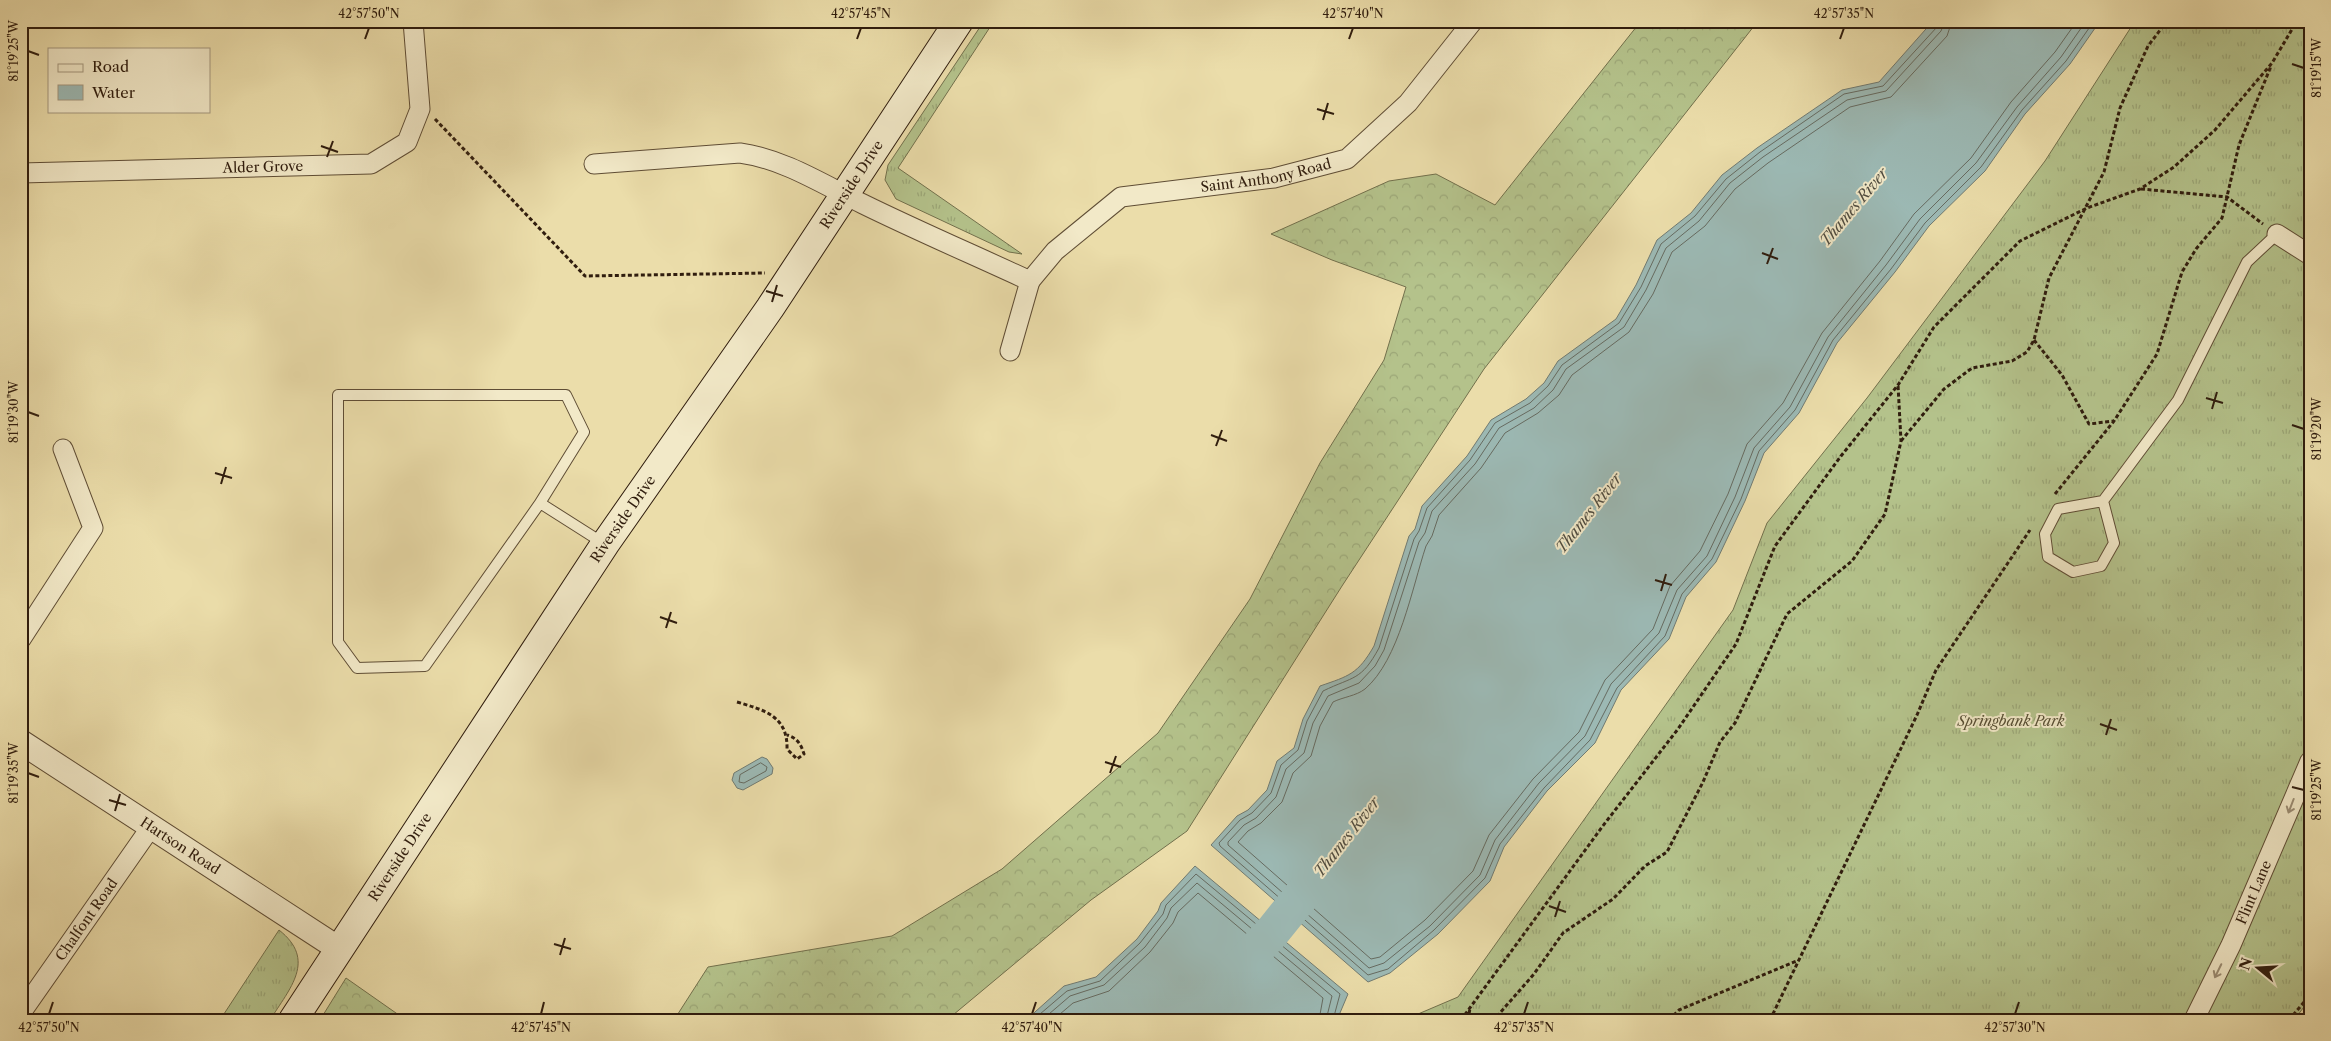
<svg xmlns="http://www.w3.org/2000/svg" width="2331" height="1041" viewBox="0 0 2331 1041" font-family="'Libre Caslon Text',serif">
<defs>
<pattern id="grass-tufts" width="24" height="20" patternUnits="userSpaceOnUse" patternTransform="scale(1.25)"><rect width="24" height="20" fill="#b4c28b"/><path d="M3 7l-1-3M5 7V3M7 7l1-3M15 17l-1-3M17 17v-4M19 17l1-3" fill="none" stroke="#9ba677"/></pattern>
<pattern id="forest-crowns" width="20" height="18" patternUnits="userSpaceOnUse" patternTransform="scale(1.25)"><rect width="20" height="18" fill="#b4c28b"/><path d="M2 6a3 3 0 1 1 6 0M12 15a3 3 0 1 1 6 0" fill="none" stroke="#9ba677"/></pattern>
</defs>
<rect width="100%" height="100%" fill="#ebddaa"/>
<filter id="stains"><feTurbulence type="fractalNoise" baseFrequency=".004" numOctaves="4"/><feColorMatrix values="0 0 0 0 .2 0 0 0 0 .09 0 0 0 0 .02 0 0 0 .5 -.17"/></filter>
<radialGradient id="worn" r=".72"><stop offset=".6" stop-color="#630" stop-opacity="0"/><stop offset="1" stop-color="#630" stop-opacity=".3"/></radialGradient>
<!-- grass -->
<path fill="url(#grass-tufts)" stroke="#72704c" d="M984 21H994L898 168 1022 254 1009 252 896 199 885 180 888 165Z
M2135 21H2310V999L2294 1020H1404L1458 997 1733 610 1767 523 1867 398 2045 161Z
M279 930C317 960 290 988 270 1020H220Z"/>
<!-- forest -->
<path fill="url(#forest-crowns)" stroke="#72704c" d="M1641 21H1758L1484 369 1342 586 1187 831 1091 900 947 1020H674L708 967 892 936 1002 869 1158 733 1250 599 1320 463 1384 360 1406 287 1332 260 1271 234 1389 181 1436 174 1495 205Z
M346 978 406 1020H320Z"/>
<!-- water -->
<path fill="#9cb9b4" stroke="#717b72" d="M1933 21H2100L2070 64 2025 114 1985 171 1929 226 1895 272 1837 343 1799 413 1764 453 1745 501 1716 562 1686 597 1669 639 1621 690 1595 743 1547 791 1504 847 1490 881 1438 934 1390 973 1368 982 1211 845 1237 816 1248 810 1267 790 1277 761 1294 748 1303 719 1320 686C1349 676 1358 674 1374 646L1409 536 1415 529 1422 506 1467 456 1491 420 1526 399 1544 383 1558 361 1616 319 1636 285 1657 240 1691 213 1722 175 1757 148 1842 90 1879 82Z
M762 757 767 759 773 768 772 774 743 790 737 788 732 780 734 773Z
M1195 866 1348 994 1337 1020H1026L1064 986 1096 977 1137 939 1158 911 1161 903Z"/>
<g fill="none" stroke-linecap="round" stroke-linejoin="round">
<!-- shore -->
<path stroke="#666b61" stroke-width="1" d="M1938 21 1937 27 1883 86 1844 94 1760 152 1726 179 1695 216 1661 244 1641 287 1619 323 1562 365 1548 386 1530 403 1495 423 1470 460 1427 508 1419 531 1414 539 1379 648C1361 681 1354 676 1323 691L1307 721 1298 750 1281 765 1271 793 1252 813 1240 820 1219 843 1220 846 1368 975 1388 969 1434 930 1485 878 1500 844 1544 788 1590 740 1617 688 1665 636 1682 594 1712 559 1741 499 1759 451 1795 410 1833 340 1891 269 1925 223 1981 167 2022 110 2066 61 2094 21
M1945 21 1941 31 1886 91 1847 100 1763 157 1730 183 1699 221 1666 248 1646 290 1624 327 1566 369 1553 390 1534 408 1499 428 1475 464 1432 511 1425 533 1419 542 1384 650 1375 666 1359 683 1328 696 1313 723 1304 753 1286 769 1276 797 1256 818 1244 825 1228 842V845L1369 968 1384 963 1430 926 1480 875 1495 840 1539 783 1585 736 1611 684 1659 633 1677 590 1707 556 1735 497 1754 448 1790 407 1828 337 1886 265 1920 219 1976 163 2017 107 2061 57 2086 21
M1952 21 1947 36 1891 97 1850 107 1768 163 1735 189 1705 226 1672 252 1653 294 1629 332 1572 375 1559 395 1538 413 1505 433 1481 468 1439 515 1432 536 1426 546C1412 588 1399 660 1365 689 1356 696 1343 697 1333 702L1320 726 1311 756 1293 773 1282 802 1261 823 1248 831 1238 842 1371 959 1380 957 1425 920 1473 871 1489 835 1533 779 1579 732 1605 680 1653 629 1670 586 1700 551 1728 494 1747 444 1783 403 1822 333 1880 261 1914 214 1971 158 2011 102 2055 52 2077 21
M761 763 767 767 766 771 744 783 739 782 740 775Z
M1033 1020 1067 991 1100 981 1140 943 1163 914 1166 905 1196 874 1340 994 1333 1020
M1042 1020 1070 996 1104 985 1145 947 1167 918 1171 908 1197 883 1332 996 1326 1020
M1053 1020 1073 1003 1109 991 1150 952 1173 923 1178 912 1198 893 1323 998 1319 1020"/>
<!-- river -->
<path stroke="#9cb9b4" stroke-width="36" d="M1191 1020 1273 931 1319 874"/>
<defs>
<path id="service" d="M2103 501 2114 543 2101 566 2073 572 2048 557 2045 534 2058 509 2103 501 2178 400 2247 262 2277 234
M540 503 425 666 357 668 338 642V395H566L584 432 540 503 603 543"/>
<g id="minor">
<path id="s1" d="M594 164 740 153C784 159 824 185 863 204 918 231 974 255 1030 281L1055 251 1121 197 1274 178 1347 159 1408 103 1473 21"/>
<path id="s2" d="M21 173 371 164 407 142 420 109 413 21"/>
<path d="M2277 234 2310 255"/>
<path d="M1010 351 1030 281"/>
<path d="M21 639 93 528 63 449"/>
<path id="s3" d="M21 1013 151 827"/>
<path id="s4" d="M2194 1020 2231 945 2310 761"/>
</g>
<g id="tertiary">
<path id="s5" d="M21 742 339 949"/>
</g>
<g id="secondary">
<path id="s6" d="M293 1020 605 544 770 308 959 21"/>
</g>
</defs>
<!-- service casing -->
<use href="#service" stroke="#5f4d35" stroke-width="12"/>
<!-- minor casing -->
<use href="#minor" stroke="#5f4d35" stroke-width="21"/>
<!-- tertiary casing -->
<use href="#tertiary" stroke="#5f4d35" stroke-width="26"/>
<!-- secondary casing -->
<use href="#secondary" stroke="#301d0e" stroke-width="30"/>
<!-- path -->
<path stroke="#301d0e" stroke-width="3" stroke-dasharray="4 2.5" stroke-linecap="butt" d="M435 119 585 276 765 273
M2141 189 2227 197 2263 224
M2034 340 2062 375 2089 424 2114 421
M1901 441 1944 389 1972 368 2012 361 2027 352 2034 340 2049 278 2104 172 2120 108 2148 46 2167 21
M2055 494 2114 421 2157 354 2182 272 2196 249 2222 218 2239 145 2271 66
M737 702C764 710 788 716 787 749L797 759 804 754C801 744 797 738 787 735
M1461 1020 1602 827 1678 729 1736 644 1775 546 1841 456 1898 385 1934 327 2020 241 2087 208 2140 189 2174 167 2215 130 2272 63 2297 21
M1468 1020 1470 1008
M1491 1020 1499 1014 1534 974 1563 933 1613 899 1645 866 1667 852 1703 782 1720 742 1735 723 1787 614 1852 561 1885 514 1901 441 1898 385
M1669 1020 1679 1010 1799 960
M1770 1020 1917 715 1936 670 2030 530
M2289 1020 2310 995"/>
<!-- service -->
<use href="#service" stroke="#f2e9c8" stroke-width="10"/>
<!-- minor -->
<use href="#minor" stroke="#f2e9c8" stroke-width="19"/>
<!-- tertiary -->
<use href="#tertiary" stroke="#f2e9c8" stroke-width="24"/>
<!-- secondary -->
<use href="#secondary" stroke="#f2e9c8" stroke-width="28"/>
</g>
<!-- one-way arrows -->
<defs><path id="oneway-shaft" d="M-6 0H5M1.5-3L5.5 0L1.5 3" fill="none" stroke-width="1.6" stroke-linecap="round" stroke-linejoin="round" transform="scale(1.25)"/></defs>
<g stroke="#9b8d74">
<use href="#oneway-shaft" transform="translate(2291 806) rotate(111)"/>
<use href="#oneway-shaft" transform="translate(2218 971) rotate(116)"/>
</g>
<!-- ticks -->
<path fill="none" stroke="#301d0e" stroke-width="2" d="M365 39 369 28M857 39 861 28M1349 39 1353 28M1840 39 1844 28M28 51 39 55M2292 64 2304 68M1317 109 1334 114M1323 120 1328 103M321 146 338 152M327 157 333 141M1762 253 1778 259M1767 264 1773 248M766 291 783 296M772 302 777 285M2206 398 2223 403M2212 409 2217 392M28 412 39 416M2292 425 2304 429M1211 435 1227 441M1216 446 1222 430M215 473 232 478M221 484 226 467M1655 580 1672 585M1661 591 1666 574M660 617 677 623M666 628 671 612M2100 724 2117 730M2106 735 2111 719M1105 762 1121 767M28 773 39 777M1110 773 1116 756M2292 787 2304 790M109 800 126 805M115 811 120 794M1549 906 1566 912M1555 917 1560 901M554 944 571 949M560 955 565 938M49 1014 53 1002M541 1014 544 1002M1032 1014 1036 1002M1524 1014 1528 1002M2015 1014 2019 1002"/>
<g text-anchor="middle" stroke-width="4" stroke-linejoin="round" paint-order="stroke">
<!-- street labels -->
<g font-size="14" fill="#301d0e" stroke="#f2e9c8">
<text dy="5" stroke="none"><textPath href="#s2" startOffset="242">Alder Grove</textPath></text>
<text dy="5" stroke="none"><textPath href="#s1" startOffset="735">Saint Anthony Road</textPath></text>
<text dy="5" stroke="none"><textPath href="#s6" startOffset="1005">Riverside Drive</textPath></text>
<text dy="5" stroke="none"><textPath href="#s6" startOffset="600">Riverside Drive</textPath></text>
<text dy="5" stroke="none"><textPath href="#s5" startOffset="190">Hartson Road</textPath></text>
<text dy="5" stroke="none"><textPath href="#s6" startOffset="195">Riverside Drive</textPath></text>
<text dy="5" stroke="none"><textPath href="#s4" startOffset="141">Flint Lane</textPath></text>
<text dy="5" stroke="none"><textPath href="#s3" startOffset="114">Chalfont Road</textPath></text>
</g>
<!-- park labels -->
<g font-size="14" font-style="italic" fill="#584f34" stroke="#f2e9c8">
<text x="2011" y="726">Springbank Park</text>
</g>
<!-- water labels -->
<g font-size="15" font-style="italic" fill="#504c40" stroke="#f2e9c8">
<text transform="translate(1854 207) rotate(-50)" y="5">Thames River</text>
<text transform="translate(1589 513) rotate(-52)" y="5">Thames River</text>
<text transform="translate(1347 837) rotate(-52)" y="5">Thames River</text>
</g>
</g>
<!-- margin -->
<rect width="2331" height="1041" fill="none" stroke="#ebddaa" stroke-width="55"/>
<!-- legend -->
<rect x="48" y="48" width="162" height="65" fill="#f2e9c8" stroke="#a4977e"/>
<rect x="58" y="64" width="25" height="8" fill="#f2e9c8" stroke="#a4977e"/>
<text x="92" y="72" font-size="15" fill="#301d0e">Road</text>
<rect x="58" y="85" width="25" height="15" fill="#9cb9b4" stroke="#a4977e"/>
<text x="92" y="98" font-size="15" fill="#301d0e">Water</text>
<!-- north arrow -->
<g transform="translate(2258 968) rotate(288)" stroke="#f2e9c8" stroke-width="4" paint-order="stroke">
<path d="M0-4L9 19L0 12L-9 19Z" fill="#301d0e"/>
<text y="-8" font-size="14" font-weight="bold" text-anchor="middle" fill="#301d0e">N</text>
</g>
<rect x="28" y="28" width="2276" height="986" fill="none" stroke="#301d0e" stroke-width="2"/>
<g font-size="12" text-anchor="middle" fill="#301d0e">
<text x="369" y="18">42°57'50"N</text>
<text x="861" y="18">42°57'45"N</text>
<text x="1353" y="18">42°57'40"N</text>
<text x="1844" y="18">42°57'35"N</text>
<text transform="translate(14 51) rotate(-90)" y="4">81°19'25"W</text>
<text transform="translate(2317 68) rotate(-90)" y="4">81°19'15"W</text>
<text transform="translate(14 412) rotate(-90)" y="4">81°19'30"W</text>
<text transform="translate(2317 429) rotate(-90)" y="4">81°19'20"W</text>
<text transform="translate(14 773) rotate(-90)" y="4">81°19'35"W</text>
<text transform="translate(2317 790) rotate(-90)" y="4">81°19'25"W</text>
<text x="49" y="1032">42°57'50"N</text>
<text x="541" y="1032">42°57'45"N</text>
<text x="1032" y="1032">42°57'40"N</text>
<text x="1524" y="1032">42°57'35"N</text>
<text x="2015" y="1032">42°57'30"N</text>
</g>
<rect width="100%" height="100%" filter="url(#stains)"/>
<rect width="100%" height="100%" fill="url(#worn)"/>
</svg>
